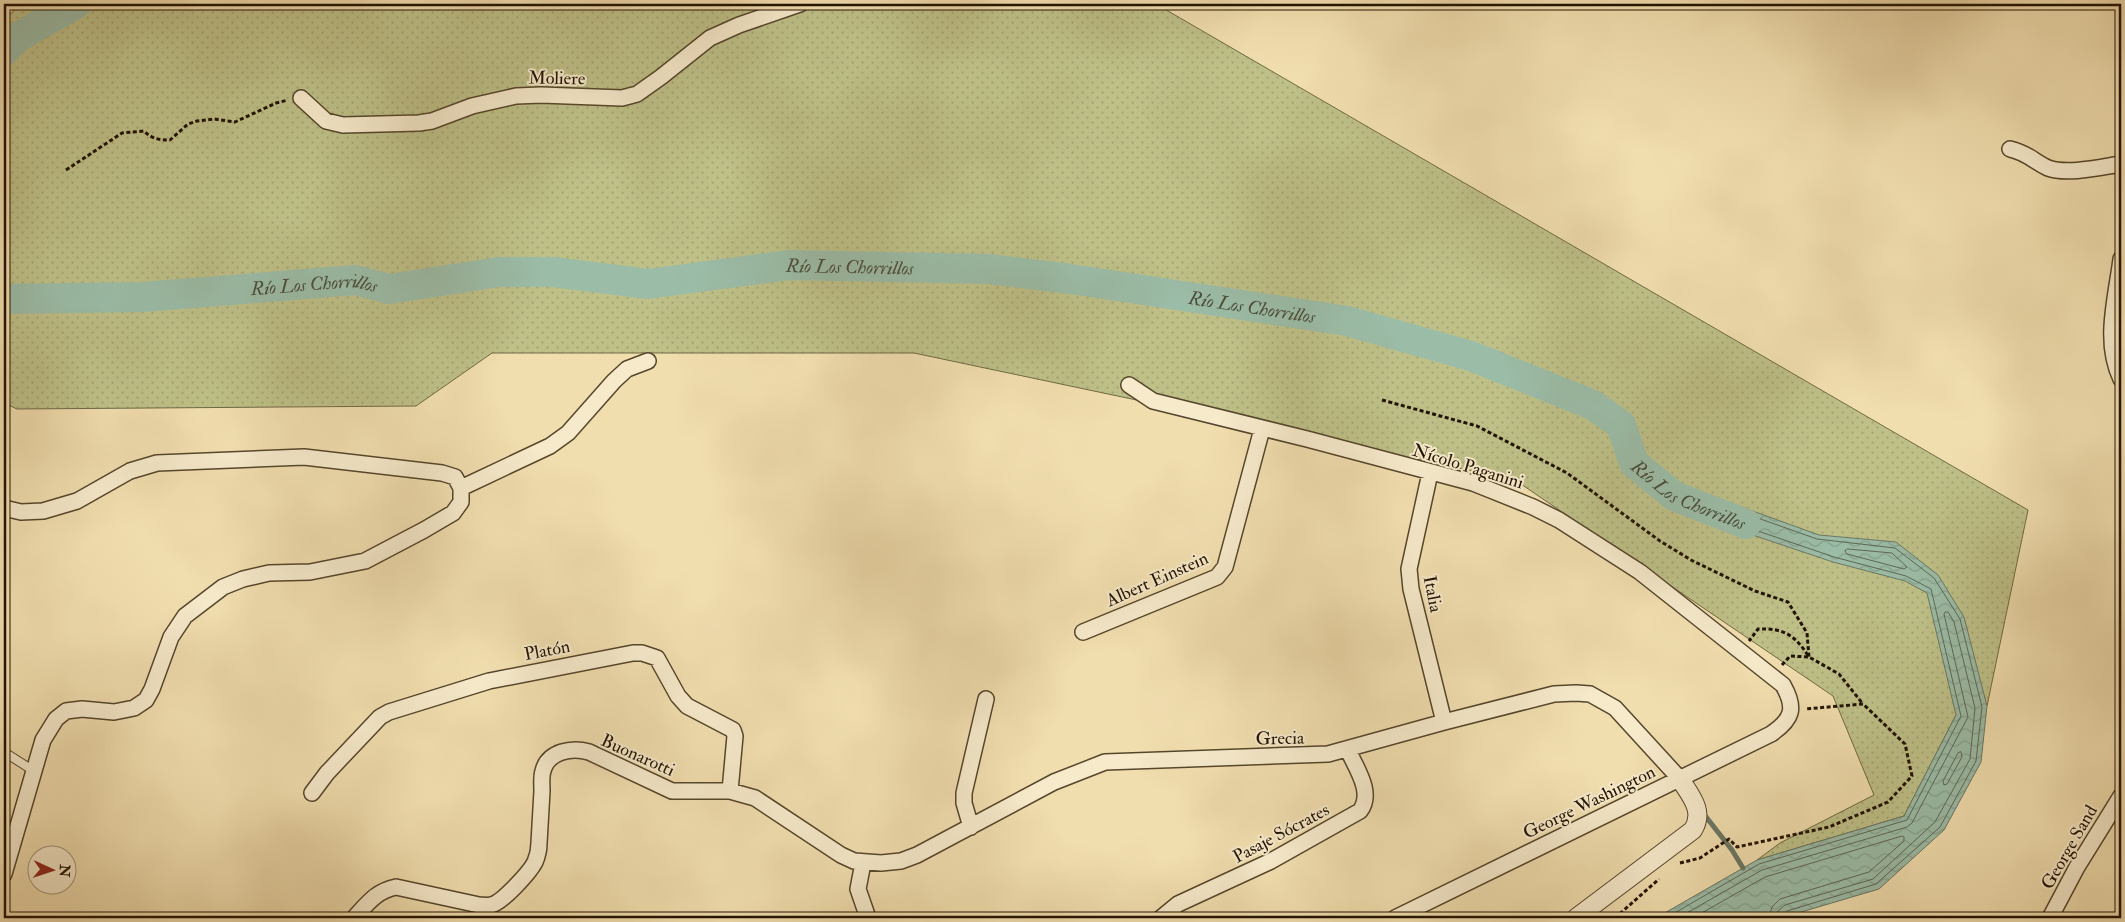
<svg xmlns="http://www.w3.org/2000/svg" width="2125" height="922" viewBox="0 0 2125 922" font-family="'IM FELL Double Pica',serif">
<defs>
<pattern id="grass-dots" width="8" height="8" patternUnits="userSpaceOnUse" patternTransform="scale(1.25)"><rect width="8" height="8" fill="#bec088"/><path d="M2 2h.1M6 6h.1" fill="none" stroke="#a3a474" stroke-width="1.8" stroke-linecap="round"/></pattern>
<pattern id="water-waves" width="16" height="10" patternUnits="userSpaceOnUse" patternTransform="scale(1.25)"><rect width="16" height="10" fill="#9bbca7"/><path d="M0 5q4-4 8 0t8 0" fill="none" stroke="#85a18e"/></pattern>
</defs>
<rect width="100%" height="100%" fill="#f1deaf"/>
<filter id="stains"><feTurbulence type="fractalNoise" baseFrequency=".004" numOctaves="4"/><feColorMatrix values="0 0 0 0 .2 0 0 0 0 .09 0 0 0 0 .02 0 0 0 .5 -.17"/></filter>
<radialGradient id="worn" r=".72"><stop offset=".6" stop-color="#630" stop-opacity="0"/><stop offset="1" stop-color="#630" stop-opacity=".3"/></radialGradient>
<!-- grass -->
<path fill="url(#grass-dots)" stroke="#706a44" d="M22 4H1156L2028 510 1987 706 1956 715 1904 816 1757 860 1780 843 1874 795 1833 696 1515 480 914 353H492L416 406 17 409 4 403V19Z"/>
<!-- water -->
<path fill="url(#water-waves)" stroke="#6b7865" d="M1714 497 1819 535 1896 542 1938 575 1964 617 1987 706 1981 762 1944 830 1879 889 1781 918H1656L1757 860 1904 816 1956 715 1927 593 1905 581 1833 562 1705 519Z"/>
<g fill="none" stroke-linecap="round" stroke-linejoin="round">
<!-- shore -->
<path stroke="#5e6854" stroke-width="1" d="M1848 549 1892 553 1907 567 1904 569 1847 554 1845 551Z
M1961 752 1962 757 1947 784 1944 785 1943 781 1958 753Z
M1666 918 1759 864 1907 820 1961 716 1931 589 1906 576 1834 557 1714 516 1713 513 1718 504 1817 539 1895 548 1934 578 1960 619 1982 707 1976 761 1940 827 1876 884 1787 911 1784 914 1783 918
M1678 918 1762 870 1907 827 1912 823 1968 717 1944 614 1945 612H1948L1954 622 1975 708 1970 759 1935 822 1873 879 1785 905 1778 911 1777 918
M1693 918 1765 877 1902 836 1904 837V841L1869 872 1780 899 1772 907 1769 918"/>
<!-- stream -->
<path stroke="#6b7865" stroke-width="5" d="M1703 813 1732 850 1743 868"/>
<!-- river -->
<g stroke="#9bbca7" stroke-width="30">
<path d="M4 51 18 37 76 4"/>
<path id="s1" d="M4 299 143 297 355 280 389 289 499 272H553L648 284 789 265 989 269 1071 279 1347 321 1471 356 1593 405 1621 425 1634 463 1674 496 1746 524"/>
</g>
<defs>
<path id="service" d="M4 752 34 771"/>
<path id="minor" d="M301 98 326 121 343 125 419 123 432 121 472 106 516 96 541 95 622 98 637 94 661 77 710 38 739 25 800 4
M2010 149C2028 153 2033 161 2048 168 2067 175 2101 167 2121 164
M2121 259C2116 299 2103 342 2121 379
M1129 385 1153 401 1307 439 1473 483 1533 507 1559 520 1640 572 1783 685C1796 708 1793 719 1771 734L1395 918
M1430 473 1409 569 1411 589 1444 722
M461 488 550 446 568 433 614 381 627 369 648 361
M4 508 21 512 43 511 77 501 130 471 157 463 304 457 442 473 455 477 461 488V502L453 513 424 530 365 561 310 572 269 573 243 579 223 587 185 616 171 637 152 689 146 700 134 708 114 712 82 709 66 711 56 719 43 740 4 874
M1083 632 1217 577 1225 567 1262 429
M312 793 327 773 380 717 389 712 489 681 633 653H642L657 658 678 696 687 706 733 730 735 736 730 791
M971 827 964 803V793L986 699
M863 863 858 889 868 918
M354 918C367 904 376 891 396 887L479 905C483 905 487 906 491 905 502 903 530 872 535 862 538 855 539 850 539 843 540 826 541 808 542 791 542 785 541 777 543 771 548 751 572 747 589 752L672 791H730L755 798 841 855 854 861 881 863 901 861 917 855 1054 782 1105 762 1328 754 1444 722 1554 694 1576 693 1590 694 1615 708 1680 779
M1161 918 1178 904 1271 861 1360 811C1374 793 1356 768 1348 750
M2050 918 2077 867 2121 796"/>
<path id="tertiary" d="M1576 918 1693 830C1705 811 1690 795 1680 779"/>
</defs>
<!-- service casing -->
<use href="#service" stroke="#56462c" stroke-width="10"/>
<!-- minor casing -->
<use href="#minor" stroke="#56462c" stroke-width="18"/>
<!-- tertiary casing -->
<use href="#tertiary" stroke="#56462c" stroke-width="20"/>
<!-- path -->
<path stroke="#221301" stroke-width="3" stroke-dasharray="4 2.5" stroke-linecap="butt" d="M66 170 122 133 144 131C152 139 159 140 170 140L188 124 197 121 214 119 235 122 276 103 288 100
M1382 400 1477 426 1567 473 1660 541 1691 560 1755 591 1788 602 1807 633 1809 657C1795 635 1784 628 1758 629L1749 641
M1782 665 1790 656 1809 657 1839 674 1863 704
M1680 863 1700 858 1729 839 1737 847 1829 827 1888 802 1912 776 1905 744 1863 704 1805 709
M1615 918 1659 879"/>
<!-- service -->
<use href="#service" stroke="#f6eacb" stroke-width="8"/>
<!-- minor -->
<use href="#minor" stroke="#f6eacb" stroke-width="15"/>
<!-- tertiary -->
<use href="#tertiary" stroke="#f6eacb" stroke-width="18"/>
</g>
<g text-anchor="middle" stroke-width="4" stroke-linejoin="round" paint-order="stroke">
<!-- street labels -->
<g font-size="18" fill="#221301" stroke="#f6eacb">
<text transform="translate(557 78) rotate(1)" y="6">Moliere</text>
<text transform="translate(1468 466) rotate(17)" y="6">Nícolo Paganini</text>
<text transform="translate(1157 579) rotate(-24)" y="6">Albert Einstein</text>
<text transform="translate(1433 594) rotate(79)" y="6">Italia</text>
<text transform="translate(547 650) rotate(-11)" y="6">Platón</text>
<text transform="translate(1280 738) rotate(-1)" y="6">Grecia</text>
<text transform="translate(638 755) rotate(24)" y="6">Buonarotti</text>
<text transform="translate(1589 802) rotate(-26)" y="6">George Washington</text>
<text transform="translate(1281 833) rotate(-28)" y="6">Pasaje Sócrates</text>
<text transform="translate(2069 847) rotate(-60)" y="6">George Sand</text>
</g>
<!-- water labels -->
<g font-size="19" font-style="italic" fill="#4c4e3b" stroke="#f6eacb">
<text dy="7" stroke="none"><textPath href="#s1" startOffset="851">Río Los Chorrillos</textPath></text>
<text dy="7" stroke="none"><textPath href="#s1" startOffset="311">Río Los Chorrillos</textPath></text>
<text dy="7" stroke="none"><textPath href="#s1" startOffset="1256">Río Los Chorrillos</textPath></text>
<text dy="7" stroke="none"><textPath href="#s1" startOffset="1751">Río Los Chorrillos</textPath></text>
</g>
</g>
<!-- margin -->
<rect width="2125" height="922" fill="none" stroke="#f1deaf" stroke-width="20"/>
<rect x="5" y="5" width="2115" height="912" fill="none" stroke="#221301" stroke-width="2.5"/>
<rect x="10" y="10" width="2105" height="902" fill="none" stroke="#221301"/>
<!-- north arrow -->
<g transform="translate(52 870) rotate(93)"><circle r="24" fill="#f6eacb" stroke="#a1947a"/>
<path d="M0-4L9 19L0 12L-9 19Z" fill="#8f2418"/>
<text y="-8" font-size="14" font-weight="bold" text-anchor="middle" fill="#221301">N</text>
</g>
<rect width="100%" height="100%" filter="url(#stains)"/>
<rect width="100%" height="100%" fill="url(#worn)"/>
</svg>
